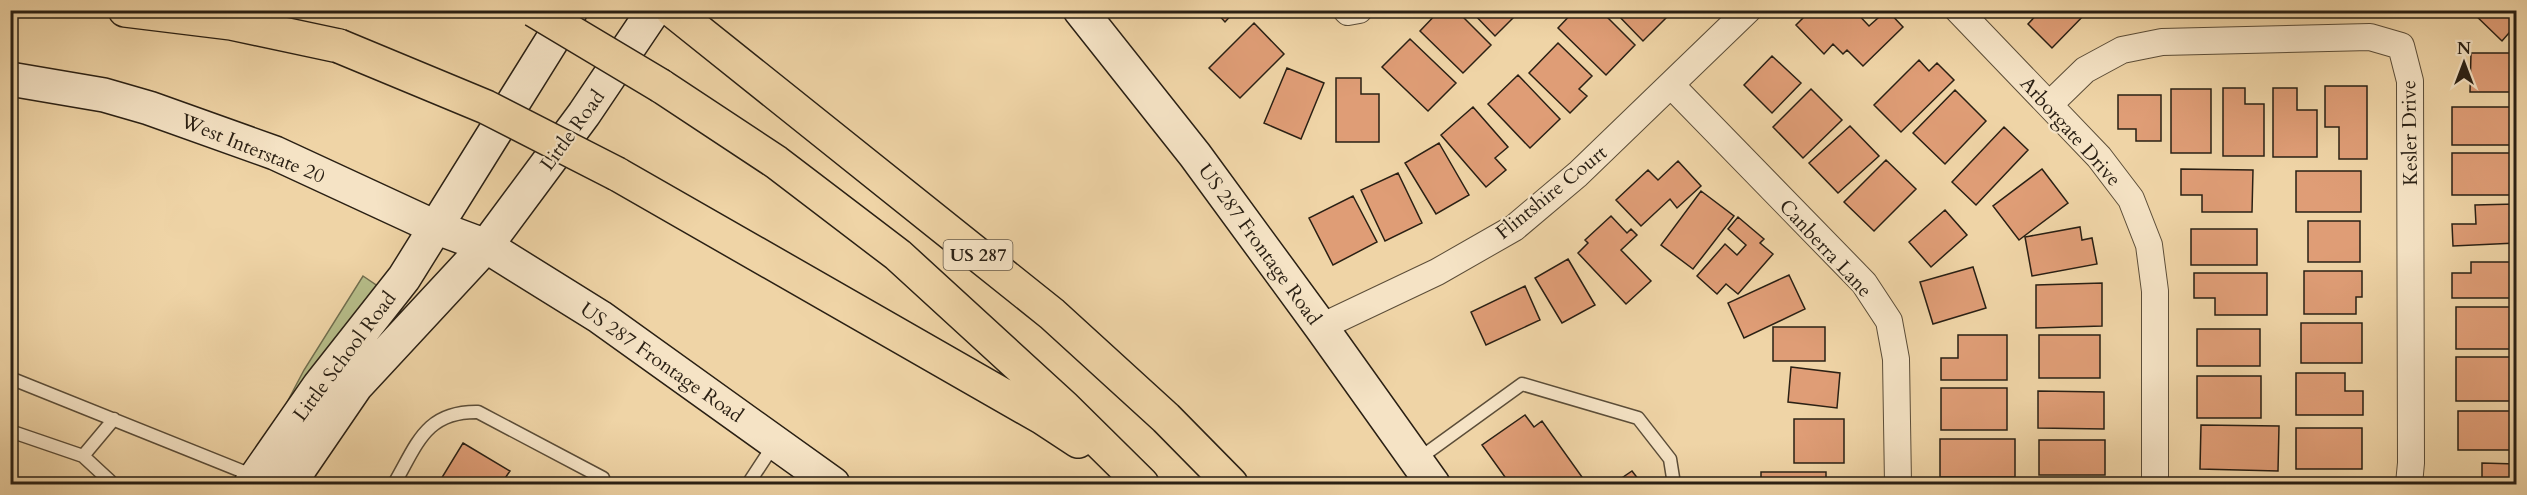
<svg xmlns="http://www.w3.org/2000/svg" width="2527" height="495" viewBox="0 0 2527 495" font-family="Cardo,serif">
<rect width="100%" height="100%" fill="#efd4a6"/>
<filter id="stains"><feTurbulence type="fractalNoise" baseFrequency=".00333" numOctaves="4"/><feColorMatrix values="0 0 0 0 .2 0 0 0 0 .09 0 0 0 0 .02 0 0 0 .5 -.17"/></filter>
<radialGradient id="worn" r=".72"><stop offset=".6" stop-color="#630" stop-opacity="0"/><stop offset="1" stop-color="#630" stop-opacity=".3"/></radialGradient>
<!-- green -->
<path fill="#b6bd89" stroke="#706e4e" stroke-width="1.5" d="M363 276 382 289 264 446 304 370Z"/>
<!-- building -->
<path fill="#df9d76" stroke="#2a2014" stroke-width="1.5" d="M1214 10H1236L1225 22Z
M1440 10H1456L1491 45 1463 73 1420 31Z
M1470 10H1521L1495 36Z
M1575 10H1600L1635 45 1606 75 1558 28Z
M1613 10H1672L1673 11 1643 41Z
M1811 10H1854L1869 26 1887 10 1903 27 1863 66 1847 50 1843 54 1833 44 1824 54 1796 25Z
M2041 10H2089L2052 48 2028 24Z
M2470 10H2516V25L2502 41Z
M1254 23 1284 54 1240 98 1209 68Z
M1410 39 1456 83 1428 111 1382 67Z
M1558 43 1592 76 1579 89 1587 96 1570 113 1529 73Z
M2471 53H2516V92H2470Z
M1772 56 1801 83 1772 113 1744 85Z
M1919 60 1929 71 1937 63 1954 80 1901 132 1874 105Z
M1287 68 1324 83 1301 139 1264 123Z
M1518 75 1560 119 1530 148 1488 104Z
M1336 78H1361V94H1379V142H1336Z
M2325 86H2367V159H2339V127H2325Z
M2223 88H2245V104H2264V156H2223Z
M2273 88H2297V110H2317V157H2273Z
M1811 89 1842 120 1803 158 1773 127Z
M2171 89H2211V153H2171Z
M1955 90 1986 121 1945 164 1913 133Z
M2118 95H2161V141H2136V129H2118Z
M1473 107 1508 147 1495 158 1506 170 1486 187 1441 135Z
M2452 107H2516V145H2452Z
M1850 126 1879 156 1838 193 1809 163Z
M2004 127 2028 150 1976 205 1952 182Z
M1439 143 1469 195 1436 214 1405 163Z
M2452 153H2516V195H2452Z
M1886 160 1916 189 1874 231 1844 202Z
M1678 161 1701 186 1677 208 1670 199 1641 226 1616 200 1648 170 1658 180Z
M2042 169 2068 203 2019 240 1993 206Z
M2181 169 2253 170 2252 212H2202V195H2181Z
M2296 171H2361V212H2296Z
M1398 173 1422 223 1385 241 1361 190Z
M1701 191 1734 216 1693 269 1661 245Z
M1353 196 1377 242 1333 265 1309 218Z
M2516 204V243L2453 246 2452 224H2476L2475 205Z
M1945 210 1967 235 1931 267 1909 242Z
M1611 216 1627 233 1631 229 1637 235 1621 250 1651 281 1626 304 1578 253 1588 243 1585 240Z
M1738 217 1764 239 1760 243 1773 254 1738 294 1726 284 1717 294 1697 276 1725 244 1737 255 1746 245 1728 229Z
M2308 221H2360V262H2308Z
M2080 227 2082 240 2092 238 2097 264 2032 276 2025 237Z
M2191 229H2257V265H2191Z
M1568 259 1595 305 1562 323 1535 278Z
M2471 262H2516V298H2452V273H2471Z
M1973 267 1986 308 1933 324 1920 282Z
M2304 271H2362V297H2356V314H2304Z
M2194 273H2267V315H2215V298H2194Z
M1789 275 1805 309 1744 338 1728 303Z
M2102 283V326L2036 328V285Z
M1525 286 1540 320 1486 345 1471 312Z
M2456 307H2516V349H2456Z
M2301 323H2362V363H2301Z
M1773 327H1825V361H1773Z
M2197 329H2260V366H2197Z
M1958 335H2007V380H1941V358H1958Z
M2039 335H2100V378H2039Z
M2456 357H2516V401H2456Z
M1791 367 1840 373 1837 408 1788 402Z
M2296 373H2345V391H2363V415H2296Z
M2197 376H2261V418H2197Z
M1941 388H2007V430H1941Z
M2038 391 2104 392V429L2038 428Z
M2458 411H2516V450H2458Z
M1525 415 1534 427 1542 421 1587 484H1510L1482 445Z
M1794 419H1844V463H1794Z
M2201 425 2279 426 2278 471 2200 469Z
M2296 428H2362V469H2296Z
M1940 439H2015V477H1940Z
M2039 440H2105V475H2039Z
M463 443 510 471 501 484H438Z
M2482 463 2516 464V484H2482Z
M1632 471 1642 484H1613Z
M1761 472H1826V484H1761Z"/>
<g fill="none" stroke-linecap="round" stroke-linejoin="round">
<defs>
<path id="service" d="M10 378 254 476
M10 431 83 456 110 481 109 484
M83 456 114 419
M1417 460 1522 384 1638 418 1670 459 1674 484
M394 484C417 445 425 411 478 412L603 478
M748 484 775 443"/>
<path id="minor" d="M1346 10 1348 12 1359 10
M1958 10 2099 157 2131 199 2149 245 2155 291V484
M1672 86 1864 283 1889 321 1896 359 1898 484
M2050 104 2085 70 2122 50 2162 42 2370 37 2401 46 2410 81 2411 463 2409 484
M1321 327 1437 272 1514 228 1578 174 1748 10"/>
<path id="secondary" d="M1080 10 1195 155 1321 327 1433 484
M10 79 104 95 149 108 275 153 435 227 486 246 600 317 833 484
M251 484 319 386 404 278 571 10
M289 484 356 386 486 246 584 114 654 10"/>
<path id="motorway" d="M125 10 231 23 339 46
M672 10 1052 314 1166 418 1231 484
M661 86 776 162 898 255 1065 408 1142 484
M617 174 1043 418 1078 441"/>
</defs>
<!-- service casing -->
<use href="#service" stroke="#5b4d38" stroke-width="15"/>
<!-- minor casing -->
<use href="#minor" stroke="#5b4d38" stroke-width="28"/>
<!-- secondary casing -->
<use href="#secondary" stroke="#2a2014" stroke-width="36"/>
<!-- motorway casing -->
<use href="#motorway" stroke="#2a2014" stroke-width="36"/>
<!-- service -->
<use href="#service" stroke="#f5e3c5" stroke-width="12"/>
<!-- minor -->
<use href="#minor" stroke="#f5e3c5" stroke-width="26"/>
<!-- secondary -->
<use href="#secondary" stroke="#f5e3c5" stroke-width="33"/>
<!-- motorway -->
<use href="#motorway" stroke="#efd4a6" stroke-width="33"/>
<defs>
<path id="motorway-bridge" d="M534 10 661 86
M339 46 486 107 617 174"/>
</defs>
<!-- motorway-bridge casing -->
<use href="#motorway-bridge" stroke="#2a2014" stroke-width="36" stroke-linecap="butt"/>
<!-- motorway-bridge -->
<use href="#motorway-bridge" stroke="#efd4a6" stroke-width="33"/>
</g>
<g text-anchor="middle" stroke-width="4.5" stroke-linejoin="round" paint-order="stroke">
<!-- shield labels -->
<rect fill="#f5e3c5" stroke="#675a49" stroke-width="1.5" x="943.5" y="240" width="69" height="30" rx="4.5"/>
<g font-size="18" font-weight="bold" fill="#2a2014">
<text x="978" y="261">US 287</text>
</g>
<!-- street labels -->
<g font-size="20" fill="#2a2014" stroke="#f5e3c5">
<text transform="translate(572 130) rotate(-54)" y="7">Little Road</text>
<text transform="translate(2071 131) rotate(48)" y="7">Arborgate Drive</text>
<text transform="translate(2409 133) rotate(-91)" y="7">Kesler Drive</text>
<text transform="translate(253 148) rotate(22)" y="7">West Interstate 20</text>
<text transform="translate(1551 192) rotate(-39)" y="7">Flintshire Court</text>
<text transform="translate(1260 244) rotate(54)" y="7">US 287 Frontage Road</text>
<text transform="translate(1826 248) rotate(47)" y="7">Canberra Lane</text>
<text transform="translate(344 356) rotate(-53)" y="7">Little School Road</text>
<text transform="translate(662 362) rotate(35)" y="7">US 287 Frontage Road</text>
</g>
</g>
<!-- margin -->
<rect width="2527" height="495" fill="none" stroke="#efd4a6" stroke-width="36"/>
<rect x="12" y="12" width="2503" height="471" fill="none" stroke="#2a2014" stroke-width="3"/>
<rect x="18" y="18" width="2491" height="459" fill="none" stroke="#2a2014" stroke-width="1.5"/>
<!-- north arrow -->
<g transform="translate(2464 63)" stroke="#f5e3c5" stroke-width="4.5" paint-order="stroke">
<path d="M0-4.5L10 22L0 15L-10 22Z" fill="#2a2014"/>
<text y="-9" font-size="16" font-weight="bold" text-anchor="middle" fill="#2a2014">N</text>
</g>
<rect width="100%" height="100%" filter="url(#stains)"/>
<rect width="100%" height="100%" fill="url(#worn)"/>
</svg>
